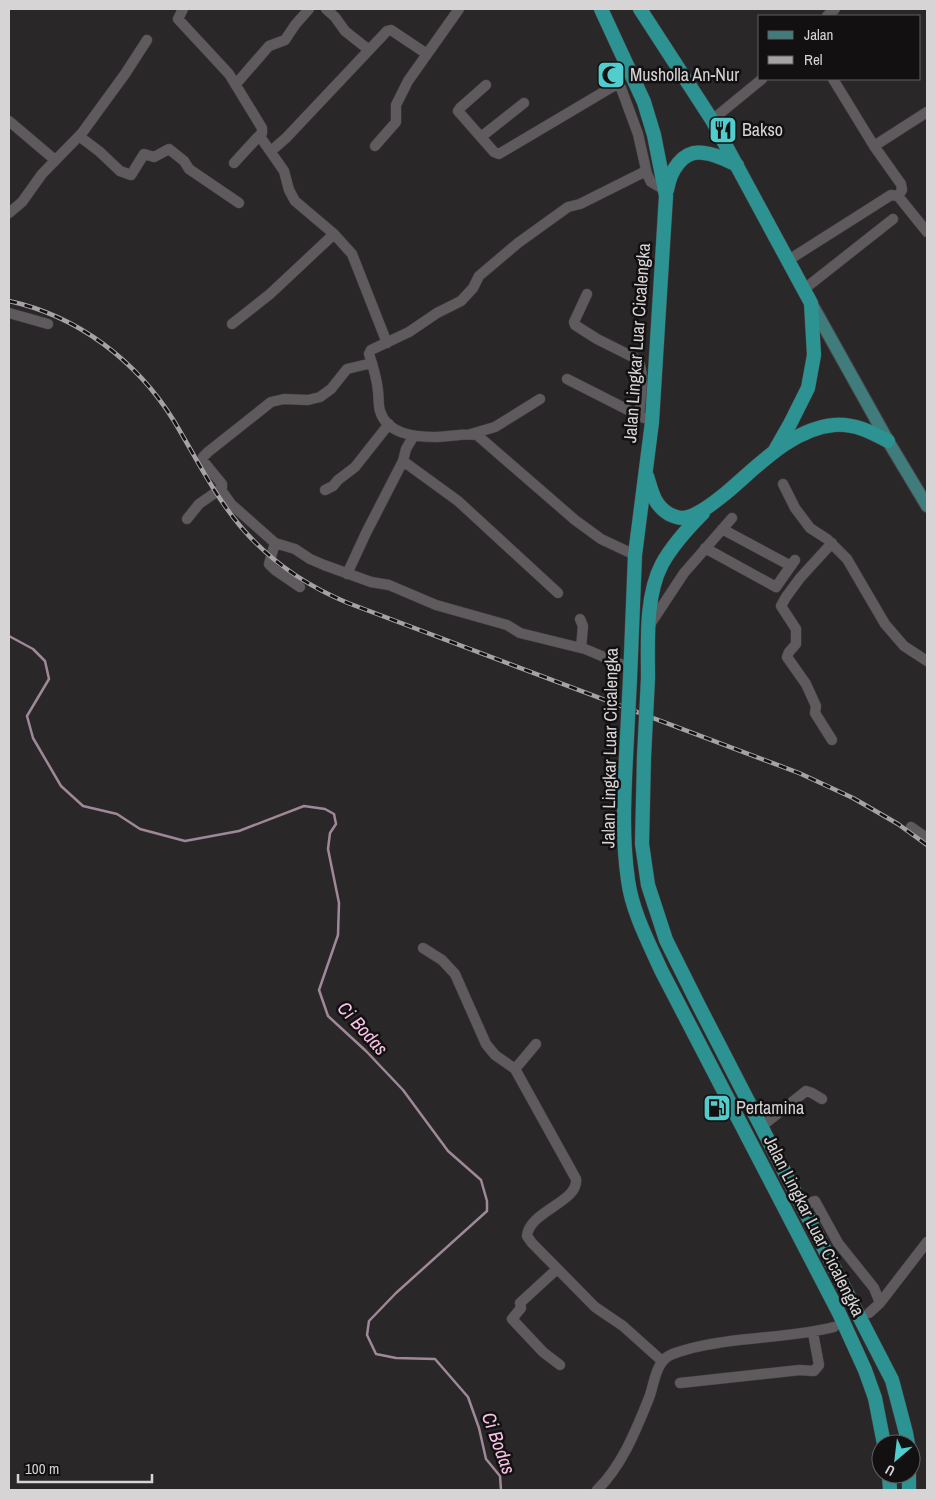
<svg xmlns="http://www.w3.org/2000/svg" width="936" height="1499" viewBox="0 0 936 1499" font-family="'Archivo Narrow',sans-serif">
<rect width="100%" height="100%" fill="#2a2729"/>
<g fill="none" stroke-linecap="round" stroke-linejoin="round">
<!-- stream -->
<path stroke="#9f8897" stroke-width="2.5" d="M9 636 33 649 45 661 49 679 27 716 33 738 61 786 83 806 117 814 140 829 185 841 239 831 304 806 325 809 334 814 336 824 330 833 328 849 339 903 338 935 319 990 328 1016 366 1051 403 1090 448 1151 481 1180 487 1201V1211L396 1293 369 1321 367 1335 376 1354 396 1358 435 1359 468 1397 479 1428 486 1459 500 1476 501 1490"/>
<defs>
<path id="minor" d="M183 9 178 19 229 74 262 128V133L257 138
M326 9 335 17 345 31 369 50
M827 16 835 9
M833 79 874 146 901 184 902 190 898 196
M236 84 269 46 285 40 295 25 309 9
M486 85 460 108 458 111 494 152 499 154 612 87 617 85 621 88 638 134 647 174 651 182 665 190
M712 120 762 79
M9 121 55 160
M79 136 100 152 120 171 131 175 144 154 154 157 169 149 184 161 189 169 239 203
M481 137 524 103
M375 146 396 122V105L408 81 459 9
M874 146 927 112
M271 151 286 138 387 31 391 30 427 54
M234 163 257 138H261L284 171 289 190 295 201 334 234 352 254 387 343
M9 213 22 202 42 174 82 133 125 74 147 40
M787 261 891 195 898 196 927 232
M803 290 893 219
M587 294 574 322 575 325 597 339 637 359C646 371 640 401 639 416
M9 313 48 324
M232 324 270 294 334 234
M567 379 644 418
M471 434 495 427 540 399
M413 437 406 449 403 461 458 501 558 593
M783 484 795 508 810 528 827 539 847 559 885 624 904 646 927 661
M221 490 231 504 275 543 295 549 310 559 324 565 371 582 389 585 436 605 507 625 520 633 585 649 630 668
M325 490 333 486 338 480 355 467 389 424
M187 519 199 504 222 488V484L203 461V457L208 452 271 402 284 399 308 400 320 397 331 389 347 369 372 363
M722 529 791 566
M275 543 269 564 275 570 300 587
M832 543 800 578 786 597 781 606 796 629V644L789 652 787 657 806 684 816 706 815 713 832 740
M705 548 776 587 795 560
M635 555 601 539 575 520 477 435C466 433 447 437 435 437 414 437 387 434 380 411 378 404 379 398 378 391 377 379 373 366 369 354L371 350 409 332 437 313 461 301 473 288 479 276 518 243 568 207 580 204 646 171
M347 574 366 533 403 461
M580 619 583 626 581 648
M649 626 684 573 732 518
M911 827 927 838
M423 948 442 960 455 974 486 1044 495 1055 515 1069 576 1179C579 1202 529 1211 527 1236L532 1243 595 1307 623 1326 662 1361
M515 1069 536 1044
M762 1126 806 1091 812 1093 822 1099
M802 1205 815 1201 838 1243 874 1288 880 1303
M557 1269 520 1303 521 1308 512 1319 543 1352 560 1365
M869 1313 880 1303 927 1242
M680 1383 800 1370 814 1371 819 1365 813 1333
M597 1490C622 1466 636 1430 649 1398 654 1385 655 1366 667 1357 674 1352 683 1351 692 1348 739 1336 787 1339 834 1327"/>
<path id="major" d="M811 303 888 441 927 506"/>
<path id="highway" d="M601 9 644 102 654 135 666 196 652 422 635 555 630 679
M640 9 712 120 811 303 814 355 808 388 790 424 774 452
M667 190C670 172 682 149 704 153 716 154 726 160 737 165
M647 476C652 492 654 505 669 514 673 516 678 518 683 518 697 517 716 501 726 493 757 467 791 429 834 425 854 423 871 432 888 441
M648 678C648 643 645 596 662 564 673 544 688 528 703 513
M626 757C624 798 622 839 628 880 632 911 648 941 661 970L839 1313 865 1370 875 1398 884 1444
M644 757 642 844 648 885 666 940 699 1006 892 1380 906 1433 908 1444
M889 1474 890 1490
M909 1490V1474"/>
</defs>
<!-- minor casing -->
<use href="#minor" stroke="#464345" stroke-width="11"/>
<!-- major casing -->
<use href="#major" stroke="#464345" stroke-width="14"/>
<!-- highway casing -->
<use href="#highway" stroke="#464345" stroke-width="15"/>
<!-- minor -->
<use href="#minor" stroke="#5e5a5d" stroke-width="10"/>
<!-- major -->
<use href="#major" stroke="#417c7d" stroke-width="12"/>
<!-- highway -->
<use href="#highway" stroke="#2d9392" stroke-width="14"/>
<defs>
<path id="rail" d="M9 301C78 316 137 361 174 421 195 456 214 495 241 527 270 561 307 586 348 603L799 773 853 798 898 824 927 845"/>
</defs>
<!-- rail casing -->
<use href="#rail" stroke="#a5a3a4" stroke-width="4.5"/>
<!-- rail -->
<use href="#rail" stroke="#121011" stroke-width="2.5" stroke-dasharray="8" stroke-linecap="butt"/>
<defs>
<path id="highway-bridge" d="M626 757 630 679
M644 757 648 678"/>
</defs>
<!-- highway-bridge casing -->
<use href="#highway-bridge" stroke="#464345" stroke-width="15" stroke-linecap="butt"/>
<!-- highway-bridge -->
<use href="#highway-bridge" stroke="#2d9392" stroke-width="14"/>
</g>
<!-- icons -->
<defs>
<symbol id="mosque-square" viewBox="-11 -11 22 22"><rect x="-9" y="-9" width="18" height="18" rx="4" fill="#52cdcd" stroke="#121011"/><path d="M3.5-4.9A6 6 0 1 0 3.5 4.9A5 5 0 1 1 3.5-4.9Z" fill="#111"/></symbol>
<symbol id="restaurant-square" viewBox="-11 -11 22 22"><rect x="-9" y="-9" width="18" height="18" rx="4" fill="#52cdcd" stroke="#121011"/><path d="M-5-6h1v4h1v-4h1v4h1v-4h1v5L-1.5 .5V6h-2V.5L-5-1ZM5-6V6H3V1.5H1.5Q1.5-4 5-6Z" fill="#111"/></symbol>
<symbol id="fuel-square" viewBox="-11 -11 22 22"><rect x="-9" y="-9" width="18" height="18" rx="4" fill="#52cdcd" stroke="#121011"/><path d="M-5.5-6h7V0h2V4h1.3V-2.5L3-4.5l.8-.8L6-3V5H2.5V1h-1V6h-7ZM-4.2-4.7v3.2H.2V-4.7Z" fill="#111"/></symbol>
</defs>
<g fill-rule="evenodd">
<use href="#mosque-square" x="595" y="59" width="32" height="32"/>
<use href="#restaurant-square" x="707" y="114" width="32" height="32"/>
<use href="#fuel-square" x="701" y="1092" width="32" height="32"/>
</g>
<g text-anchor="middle" stroke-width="5" stroke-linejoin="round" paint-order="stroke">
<!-- poi labels -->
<g font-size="18" fill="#d6d4d5" stroke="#121011" text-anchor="start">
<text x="630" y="81">Musholla An-Nur</text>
<text x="742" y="136">Bakso</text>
<text x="736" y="1114">Pertamina</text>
</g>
<!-- street labels -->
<g font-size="18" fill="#d6d4d5" stroke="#121011">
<text transform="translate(637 343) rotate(-86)" y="6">Jalan Lingkar Luar Cicalengka</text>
<text transform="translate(610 748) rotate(-89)" y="6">Jalan Lingkar Luar Cicalengka</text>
<text transform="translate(814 1226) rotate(63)" y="6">Jalan Lingkar Luar Cicalengka</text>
</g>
<!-- water labels -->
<g font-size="19" font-style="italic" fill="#f9c1e6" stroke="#121011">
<text transform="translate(363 1028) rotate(48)" y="7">Ci Bodas</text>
<text transform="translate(499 1443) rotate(70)" y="7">Ci Bodas</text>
</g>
</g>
<!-- border -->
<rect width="936" height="1499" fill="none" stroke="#d6d4d5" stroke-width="20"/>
<!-- legend -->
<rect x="758" y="15" width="162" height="65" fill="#121011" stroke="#605e5f"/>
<rect x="768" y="31" width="25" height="8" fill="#417c7d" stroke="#605e5f"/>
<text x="804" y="40" font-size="15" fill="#d6d4d5">Jalan</text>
<rect x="768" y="56" width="25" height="8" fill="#a5a3a4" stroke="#605e5f"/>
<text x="804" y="65" font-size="15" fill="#d6d4d5">Rel</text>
<!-- north arrow -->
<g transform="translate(896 1459) rotate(208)"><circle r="24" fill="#121011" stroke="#605e5f"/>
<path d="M0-4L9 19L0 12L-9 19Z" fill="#52cdcd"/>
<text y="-8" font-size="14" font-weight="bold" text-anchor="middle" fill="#d6d4d5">U</text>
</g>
<!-- scale -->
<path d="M18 1474v8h134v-8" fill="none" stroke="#d6d4d5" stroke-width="2.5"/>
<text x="25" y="1474" font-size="15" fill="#d6d4d5" stroke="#121011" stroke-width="4" paint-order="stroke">100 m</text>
</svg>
